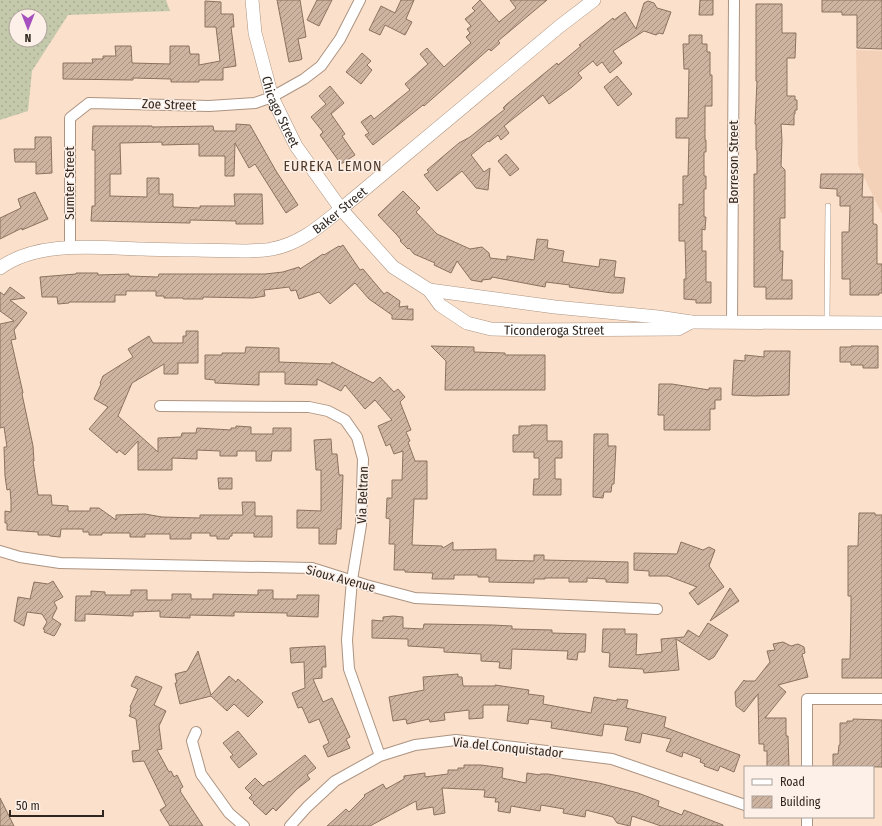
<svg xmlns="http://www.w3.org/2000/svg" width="882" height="826" viewBox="0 0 882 826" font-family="'Fira Sans Condensed',sans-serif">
<defs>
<pattern id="grass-dots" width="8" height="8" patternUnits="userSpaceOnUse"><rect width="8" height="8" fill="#c4c9ac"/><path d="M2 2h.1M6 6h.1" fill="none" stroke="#a9ad94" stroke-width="1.8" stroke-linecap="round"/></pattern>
<pattern id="building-hatch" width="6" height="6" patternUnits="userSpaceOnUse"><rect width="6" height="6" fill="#ceb4a0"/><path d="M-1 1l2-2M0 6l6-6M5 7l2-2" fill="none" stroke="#a89282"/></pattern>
</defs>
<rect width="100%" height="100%" fill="#fbe0cb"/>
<!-- built -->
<path fill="#f3d1b8" d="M856 50 882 51V214L858 165Z"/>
<!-- grass -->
<path fill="url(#grass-dots)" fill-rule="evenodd" d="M0 0H166L170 11 68 15 32 71 28 111 0 120ZM16 16H40V40H16Z"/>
<!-- building -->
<path fill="url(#building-hatch)" stroke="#8a725f" d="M277 0H300L306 37 298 39 302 59 300 60 289 62Z
M317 0H332L319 26 307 20Z
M401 0H414L406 19 412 22 405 35 385 25 380 35 369 30 381 6 395 13Z
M480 0 499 22 516 8 510 0H547L498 41 500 43 491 51 489 49 424 106 423 105 373 145 365 135 369 133 361 122 371 115 374 119 410 90 405 84 428 64 420 54 427 48 444 67 466 47 471 43 466 37 470 33 467 29 471 26 465 19 475 11 472 8Z
M700 0H713V15H699Z
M822 0H882V49L857 48V15H842V12H822Z
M205 1 221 2V14H233L234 27H231L236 66 223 68V80H199V82H171V79L133 78V80L63 79V63H93L92 59H103V56H116L115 46H131L132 63 170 64V46H189L190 54H199V65L220 61 216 27H205Z
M648 1 654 3 657 8 671 12 663 34 659 33 656 35 644 31 613 51 622 63 610 73 602 62 597 66 593 61 578 73 582 78 572 87 549 104 543 95 504 126 509 133 501 140 498 135 489 142 488 141 471 155 484 172 490 168 488 190 476 188 462 171 437 191 424 175 429 172 427 170 459 143 470 137 505 109 503 108 507 104 557 63 558 65 581 46 579 45 613 18 614 20 625 12 636 29 644 3Z
M756 4H782V33H796L795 58H787V96H795V100H797V110H795V114H794V125L781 124 782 140 781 166 785 170V218H780V251H783L782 280H792V299H766V287H754V174H757V150H756V124H755L757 81H756Z
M689 35H702V44H707V52H710V75H712V106H705V140H706V152H704V176H706V189H704V217H706L705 230 702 229V251H706V282H711V303H696V300L684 299V279H686L685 241H679V204L683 205V176H688L689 138H676V118H688L689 69H684L683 44H689Z
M362 53 371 61 367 65 372 70 361 84 346 72Z
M617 76 632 94 618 106 604 87Z
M330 86 344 103 331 114 345 134 342 136 355 155 341 164 320 135 323 132 311 117 326 104 319 96Z
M236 124 250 125 276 171 298 205 286 213 255 164 249 168 235 143 234 176H225V156H199V144L162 145V142L120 143 121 174H110V196L147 197V178H159V194H173V207L200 208V206H235L234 194H262L263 224H236V221L190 220V223L91 221 92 206H95V150H92L93 126H152V127L213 126 214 131H236Z
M35 137H51L52 173 36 174V162H15L14 149H35Z
M506 154 519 169 510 176 498 161Z
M821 174H863L862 197H873V224H875L877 225V264H882V293H879V295H850V279H842V232H849L850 206H840V196H837V189L820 188Z
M403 191 420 208 416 212 437 234 470 249 482 247 489 253 490 258 507 260V256L534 260 537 239 548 240 547 248 564 251 562 262 599 267 600 259 616 261 614 277 625 278 623 293H612L569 287 570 285 546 282 545 287 492 277 491 279 482 280V282L471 280 457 261 451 273 434 265 435 263 414 254 409 248 408 249 400 241 401 240 397 235 378 215Z
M35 192 48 219 22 230V228L0 239V218L21 208 18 199Z
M343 245 360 270 363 269 384 294 387 292 400 301 399 307 408 306 407 309H413V320L392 319V315L369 299 355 283 330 304 319 292 299 299 296 290 291 291 289 287 264 290 265 296 253 298 203 297V299H183V298H164V296H156V291H126V295H115V302H69V303L58 304 57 297H42L40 277 76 274V273H98V275L129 274V276L158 277 159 274H265L283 272 299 267 300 269 323 254 324 255 339 246 340 247Z
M10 287 25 298 10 300 27 313 14 330 16 339 11 340 23 393 22 394 33 446 34 461H33L38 495H51L52 505 68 506V511H90V508H99L116 520V515L145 514 162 517 200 518V515H243L242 502H255V516H272V537H254V533H232V536H230L229 539H217V536H210V533H191V539H170V534H145V537H130V533H102V535H89V532H83V529H61L60 537 50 536V535H38V532L7 530V523H5V511L11 512V501L10 489 7 490 5 476 4 447H7L4 427 0 428V324L14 321 0 311V292L4 295Z
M186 331H198V363H178V374H164V364L132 383 118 416 158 452V438L181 437 182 433H196L197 428 231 430V428H236V426L251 427V434H273V428H291V451H272L271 461H256V451H237V456H220V451L197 450V459L172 458V470H138V441L125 455 119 450 117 453 89 429 108 407 94 399 101 384 100 383 103 376 133 357 128 349 149 336 153 343H183V336H186Z
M431 346 474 347V352L505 353V355H545V390H445L446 361Z
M851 346H878V368H863V365H851V362H840V347H851Z
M246 347 279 348V362L331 364 332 362 373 383 380 377 394 392 398 389 405 397 400 402 411 430 406 432 410 441 408 442 415 461H427V499H414L412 545 442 546 443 548 453 542V550L496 549V560L534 561V555H544V560L628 562V583L606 582V579L587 578V582H569V578H545V579H534V583L489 582V577H478V575H454V579H432L433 573 405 572V570H394L395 544H389L390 519 386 518 387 498H392V480H402L403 451 394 454 390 444 386 446 378 426 392 420 375 400 365 409 345 385 341 391 317 379V385L285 384V372H259V385L215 383V380L205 379V355H222V353H245Z
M764 351H790L789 395 755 396 732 395 734 360 745 361V355L764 357Z
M659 384H672L709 390V388H721V400H715V409H710V430H664V415H658Z
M531 425H547V441H562V458H555V479H561V495H533L534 479H539V458H534V452H513V435H519V426H531Z
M594 434H608V446H616L614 484H612L611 492H604L603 498 593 497Z
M331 439 332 454H337L339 475H343L341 529H337L336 544H319V528H297V510L321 511V470H316L314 440Z
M218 478H232V489H219Z
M859 513H875V515H882V678H842V659H850L851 609V596H848V546H858Z
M681 542 703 550 709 547 715 550 709 566 724 587 698 605 689 593 697 587 668 576H649V571L634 570V553L677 554Z
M53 581 63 597 54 602 57 608 52 618 61 624 55 635 54 636 44 632 45 630 43 629 47 622 42 614 27 612 24 626 14 621 18 597 30 599 34 582 48 584Z
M730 588 739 601 710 621Z
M131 590H147V600H172V594H191V599H213V594L258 595V590H273V599H297V595H319L318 617 287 616V613L234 612V616L190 615V618L160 617V611L133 612V616L85 614V621H75L76 596H91V591L105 592V595H131Z
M393 616 403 617V628L423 629 424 624 492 625 512 626V629L552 630V633L586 634 585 652H578L577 660 567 659 568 651 512 649 511 669 499 668 500 662 481 661V654L444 652V648L408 646V639L372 638V620L383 621V617Z
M708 623 728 635 714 657 709 660 676 639 679 670 644 673 643 669 609 667 610 653 602 652 603 629H625V634H637L636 655 662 652 661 639 684 637 688 630 699 637Z
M783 642 791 646 798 644 804 647 805 653 802 654 808 677 778 685 786 692 765 718H786V736H788L789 767H767V751H764V744H759L758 694 744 712 736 706 735 692 744 680 745 681H755L770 662 767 651 775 650 773 644Z
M325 646 326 667H322V678L313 679 323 702 332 698 350 737 346 739 350 748 328 757 323 746 329 743 319 719 309 723 302 707 298 708 292 693 305 688 304 662 291 663 290 648Z
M198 651 211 695 229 676 236 682 238 679 263 702 248 717 234 704 227 711 211 696 180 704 175 683H177L175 674 187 671Z
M458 674V677H462L463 686H495V685L529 690 528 694 544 696 543 704 591 713 594 697 617 701V699L628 700 626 708 666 717 664 727 740 755 734 772 720 766 718 771 704 766 705 764 700 762 701 759 683 752 682 757 666 751 671 739 642 733 640 743 625 740 628 727 604 724 602 736 551 728 552 722 529 719 528 724 507 721 509 705H483V718L469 719V710L444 713 445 720 430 722 429 719 407 724 406 719 393 721 389 697 424 690 423 677Z
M136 676 162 687 154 705 166 711 159 726 162 749 157 750 169 772 171 771 174 777 177 775 183 787 180 789 181 791H180L203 826H170L160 810 166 806 144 761 133 762 132 751 140 750 136 719 129 716 131 712 130 711 131 707H130L138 689 131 686Z
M853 719 882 720V767L833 766V754H838L839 745H840V723H847V721H853Z
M238 731 257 754 239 768 230 757 233 755 223 743Z
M305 755 316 768 307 775 310 779 297 789 276 811 273 808 266 815 253 803 254 802 249 798 252 795 245 788 255 778 263 786 269 781 270 782Z
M464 765H481L503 768 502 778 526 783 527 773 540 775V774H548L599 783 638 793 659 801 658 806 682 815 684 810 723 825V826H661L632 816 630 826 617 823 613 817 586 810 585 817 563 813 564 809 541 805 540 811 511 806 510 813 498 811 499 802H495L496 798 484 797 485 790 442 788 445 813 434 815 433 807 417 810 416 801 370 826H327L346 809 349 812 365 796 364 795 383 784 386 789 404 779V776L425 773V777L448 774V770H458V768H464Z
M0 798 14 826H0Z"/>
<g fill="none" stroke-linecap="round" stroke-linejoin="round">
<defs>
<path id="service" d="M827 321 828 206"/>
<path id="minor" d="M70 248V118L89 103 209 106 255 103 272 97 304 79 321 66 340 39 360 0
M732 323 734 0
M160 406 309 407 328 411 345 420 357 437 363 459 361 525 352 580 347 640 349 669 380 756
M0 551 20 557 60 563 312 568 366 585 415 598 657 609
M196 732 192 741 201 774 229 813 244 826
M807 767V699H882
M290 826 307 807 335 781 380 756 415 745 456 740 612 759 745 805
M807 826V817"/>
<g id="tertiary">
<path id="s1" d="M252 0 255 33 272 97 296 146 341 209 393 267 429 290 440 305 467 323 491 329 525 330 678 329 691 322"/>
<path id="s2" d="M0 268C38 240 98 248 143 249 178 250 213 250 248 251 256 250 264 251 272 249 300 244 320 226 341 209L560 26 594 0"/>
<path d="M429 290 555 307 658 317 691 322 882 323"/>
</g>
</defs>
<!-- service casing -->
<use href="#service" stroke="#ad9481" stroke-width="6"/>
<!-- minor casing -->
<use href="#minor" stroke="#ad9481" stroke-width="12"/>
<!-- tertiary casing -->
<use href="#tertiary" stroke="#ad9481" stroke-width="14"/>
<!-- service -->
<use href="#service" stroke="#fff" stroke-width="5"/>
<!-- minor -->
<use href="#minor" stroke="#fff" stroke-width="10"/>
<!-- tertiary -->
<use href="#tertiary" stroke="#fff" stroke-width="13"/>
</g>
<g text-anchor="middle" stroke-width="3" stroke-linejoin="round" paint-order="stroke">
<!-- street labels -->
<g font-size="13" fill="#31271f" stroke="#fcf0e8">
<text transform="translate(169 104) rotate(2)" y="5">Zoe Street</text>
<text dy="5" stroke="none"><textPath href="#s1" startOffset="116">Chicago Street</textPath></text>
<text transform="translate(733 162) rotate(-90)" y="5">Borreson Street</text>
<text transform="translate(69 183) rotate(-90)" y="5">Sumter Street</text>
<text dy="5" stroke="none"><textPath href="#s2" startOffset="355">Baker Street</textPath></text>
<text dy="5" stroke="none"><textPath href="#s1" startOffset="491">Ticonderoga Street</textPath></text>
<text transform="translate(362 495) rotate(-88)" y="5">Via Beltran</text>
<text transform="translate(341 578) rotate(15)" y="5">Sioux Avenue</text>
<text transform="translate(508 747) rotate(6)" y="5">Via del Conquistador</text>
</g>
<!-- neighbourhood labels -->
<g font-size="14" letter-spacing="1" fill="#4f3929" stroke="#fcf0e8">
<text x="333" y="171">EUREKA LEMON</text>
</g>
</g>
<!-- legend -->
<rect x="744" y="766" width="130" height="52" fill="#fcf0e8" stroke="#aba098"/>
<rect x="752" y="779" width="20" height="6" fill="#ffffff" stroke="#aba098"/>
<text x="780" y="786" font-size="12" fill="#31271f">Road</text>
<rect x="752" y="796" width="20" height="12" fill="url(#building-hatch)" stroke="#aba098"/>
<text x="780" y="806" font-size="12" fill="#31271f">Building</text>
<!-- north arrow -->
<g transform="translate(28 28) rotate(180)"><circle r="19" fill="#fcf0e8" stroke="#aba098"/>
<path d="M0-3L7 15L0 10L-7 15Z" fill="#a550be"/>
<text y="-6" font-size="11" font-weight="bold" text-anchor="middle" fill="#31271f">N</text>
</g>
<!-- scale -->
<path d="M10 810v6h93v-6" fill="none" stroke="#31271f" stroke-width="2"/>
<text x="16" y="810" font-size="12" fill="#31271f" stroke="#fcf0e8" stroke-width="3" paint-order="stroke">50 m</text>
</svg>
